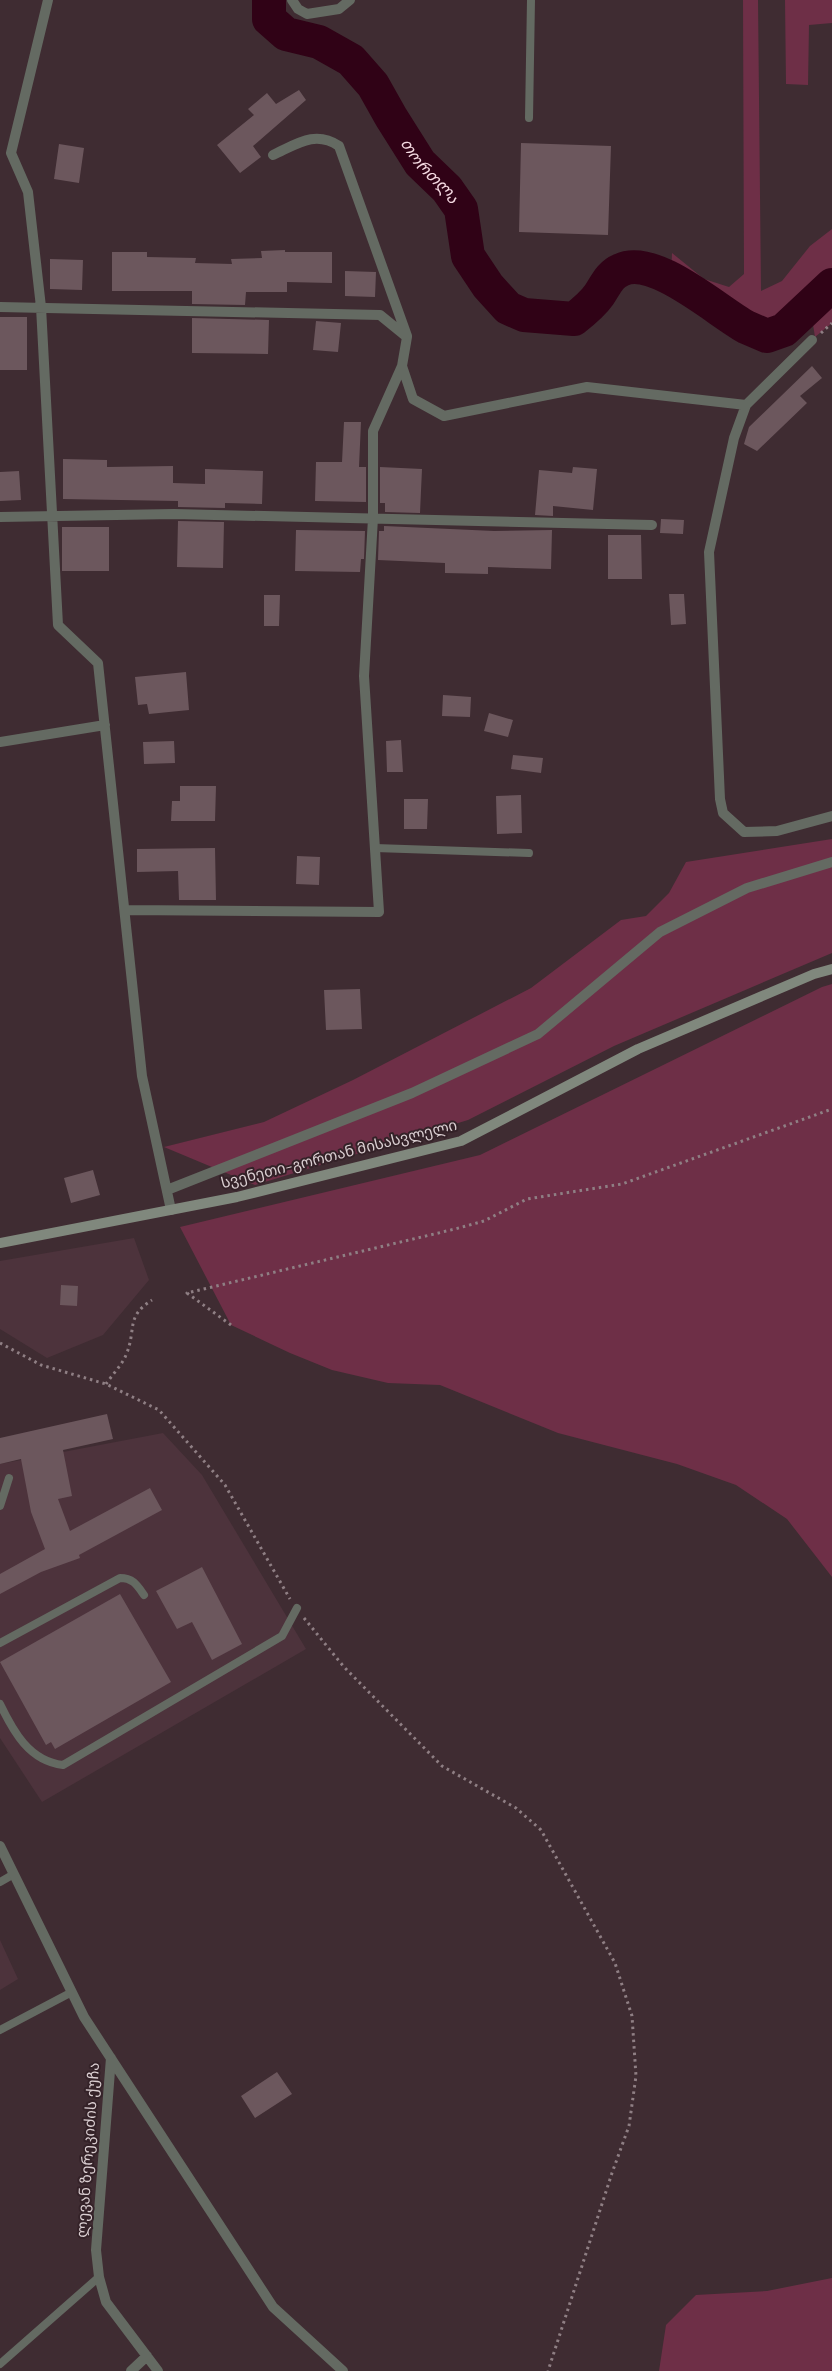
<svg xmlns="http://www.w3.org/2000/svg" width="832" height="2371" viewBox="0 0 832 2371" font-family="'Playfair Display','Noto Sans Georgian',serif">
<rect width="100%" height="100%" fill="#3f2c32"/>
<!-- built -->
<path fill="#4d333c" d="M134 1238 149 1280 103 1335 47 1358 0 1329V1261Z
M163 1433 202 1475 306 1649 42 1802 0 1738V1464Z
M0 1940 18 1979 0 1990Z"/>
<!-- green -->
<path fill="#6e2f47" d="M743 0H758L761 291 782 281 810 246 832 229V323L815 337 810 306 784 330 767 336 746 327 671 278 672 253 704 279 729 287 744 274Z
M785 0H832V23L809 25 808 85 786 84Z
M832 839V953L614 1046 468 1120 255 1185 164 1147 264 1122 353 1080 531 988 621 920 646 916 669 893 686 862Z
M832 984V1577L787 1519 736 1485 677 1464 558 1433 440 1385 388 1383 332 1370 290 1353 231 1325 180 1227 480 1155 822 987Z
M832 2278V2371H659L666 2325 696 2295 767 2291Z"/>
<g fill="none" stroke-linecap="round" stroke-linejoin="round">
<!-- river -->
<path stroke="#300216" stroke-width="34" id="s1" d="M269 0V19L286 34 319 42 351 60 373 85 391 117 420 163 447 189 461 209 468 256 488 286 508 308 524 315 574 319C583 312 592 305 599 295 606 285 609 275 621 270 654 254 717 311 746 327 753 330 760 333 767 336L784 330 832 285"/>
</g>
<!-- building -->
<path fill="#6c575d" d="M299 90 306 100 253 146 261 157 240 173 217 145 254 115 248 109 267 93 276 104Z
M521 143 611 146 608 235 519 232Z
M59 144 84 148 79 183 54 179Z
M285 250V252H332V283L287 282V292H246L245 305 192 304V291H112V252H147V257L196 258 195 263 232 264 231 259 262 258 261 251Z
M50 259 83 260 82 290 50 289Z
M345 271 376 272 375 297 345 296Z
M0 317H27V370H0Z
M192 318 269 320 268 354 192 353Z
M316 321 341 323 338 352 313 350Z
M812 366 822 378 800 396 807 403 757 451 744 444 749 427Z
M344 422H361L359 467H366V502L315 501 316 462H342Z
M63 459 107 460V467L173 466V483L205 484V469L263 471 262 504 225 503V508L178 507V501L63 499Z
M380 467 422 469 420 513 385 512V503H380Z
M573 467 597 469 593 510 553 506V516L535 515 539 470 572 473Z
M19 471 21 500 0 501V472Z
M661 519 684 520 683 534 660 533Z
M178 521 224 522 223 568 177 567Z
M384 526 494 531 552 530 551 569 488 567V574L445 573V563L378 560 379 531H384Z
M62 527H109V571H62Z
M296 530 365 531 364 559H361L360 572 295 571Z
M608 535H641L642 579H608Z
M669 594H684L686 624 671 625Z
M264 595H280L279 626H264Z
M186 672 189 710 149 714 147 704 138 705 135 677Z
M443 695 471 697 470 717 442 716Z
M489 713 513 720 508 737 484 731Z
M401 740 403 772H387L386 741Z
M174 741 175 763 144 764 143 742Z
M513 755 543 758 541 773 511 769Z
M180 786H216L215 821H171L172 801H180Z
M521 795 522 833 497 834 496 796Z
M404 799H428L427 829H404Z
M215 848 216 900H179L178 871 137 872V849Z
M297 856 320 857 319 885 296 884Z
M360 989 362 1029 326 1030 324 990Z
M93 1170 100 1195 71 1203 64 1178Z
M61 1285 78 1286 77 1306 60 1305Z
M107 1414 113 1439 63 1450 72 1496 58 1499 70 1531 150 1488 162 1510 79 1555 80 1558 41 1572 0 1594V1574L45 1549 31 1512 21 1459 0 1464V1438Z
M202 1567 242 1644 212 1660 192 1622 177 1629 156 1591Z
M120 1594 171 1682 55 1749 51 1742 46 1745 0 1662Z
M277 2072 292 2094 255 2118 241 2096Z"/>
<g fill="none" stroke-linecap="round" stroke-linejoin="round">
<!-- path -->
<path stroke="#8f7f84" stroke-width="3" stroke-dasharray="2.5 4" stroke-linecap="butt" d="M821 333 832 323
M231 1325 187 1293 455 1229 484 1221 527 1199 622 1184 832 1109
M0 1343 41 1365 106 1384 159 1410 225 1485 290 1599
M106 1384C112 1375 122 1365 126 1355 137 1329 125 1317 152 1300
M304 1618 344 1667 442 1766 516 1808 541 1830 615 1963 632 2016 636 2076 629 2126 612 2173 548 2371"/>
<!-- lane -->
<path stroke="#646a62" stroke-width="8" d="M529 118 531 0
M375 848 529 853
M0 1506 9 1478
M0 1643 120 1578C133 1578 137 1585 144 1595
M0 1704C13 1731 29 1761 63 1765L282 1636 297 1608
M0 1882 14 1874
M0 2030 72 1992
M0 2364 99 2277"/>
<!-- street -->
<path stroke="#646a62" stroke-width="10" d="M48 0 11 153 28 192 41 307 58 625 98 663 142 1076 171 1210
M292 0 298 9 307 14 339 9 350 0
M273 155C297 144 315 130 339 146L407 336
M0 307 380 315 407 337 402 366 373 431V518L364 676 379 912 125 910
M812 340 746 405 734 438 709 552 720 799 723 813 744 832 777 831 832 816
M402 366 413 399 444 416 587 387 746 405
M0 517 174 514 652 525
M0 742 105 725
M167 1190 412 1093 538 1034 660 932 747 888 832 862
M0 1846 84 2017 273 2307 343 2371
M111 2058 96 2250 99 2277 106 2302 158 2371
M131 2371 147 2356"/>
<!-- secondary -->
<path stroke="#80887d" stroke-width="10" d="M0 1243 237 1197 461 1141 638 1049 814 974 832 969"/>
</g>
<g text-anchor="middle" stroke-width="4" stroke-linejoin="round" paint-order="stroke">
<!-- street labels -->
<g font-size="15" fill="#daced1" stroke="#342228">
<text transform="translate(339 1154) rotate(-14)" y="5">სვენეთი-გორთან მისასვლელი</text>
<text transform="translate(88 2150) rotate(-86)" y="5">ლევან ზერეკიძის ქუჩა</text>
</g>
<!-- water labels -->
<g font-size="16" font-style="italic" fill="#f4d9e1" stroke="#342228">
<text dy="6" stroke="none"><textPath href="#s1" startOffset="249">თორთლა</textPath></text>
</g>
</g>
</svg>
